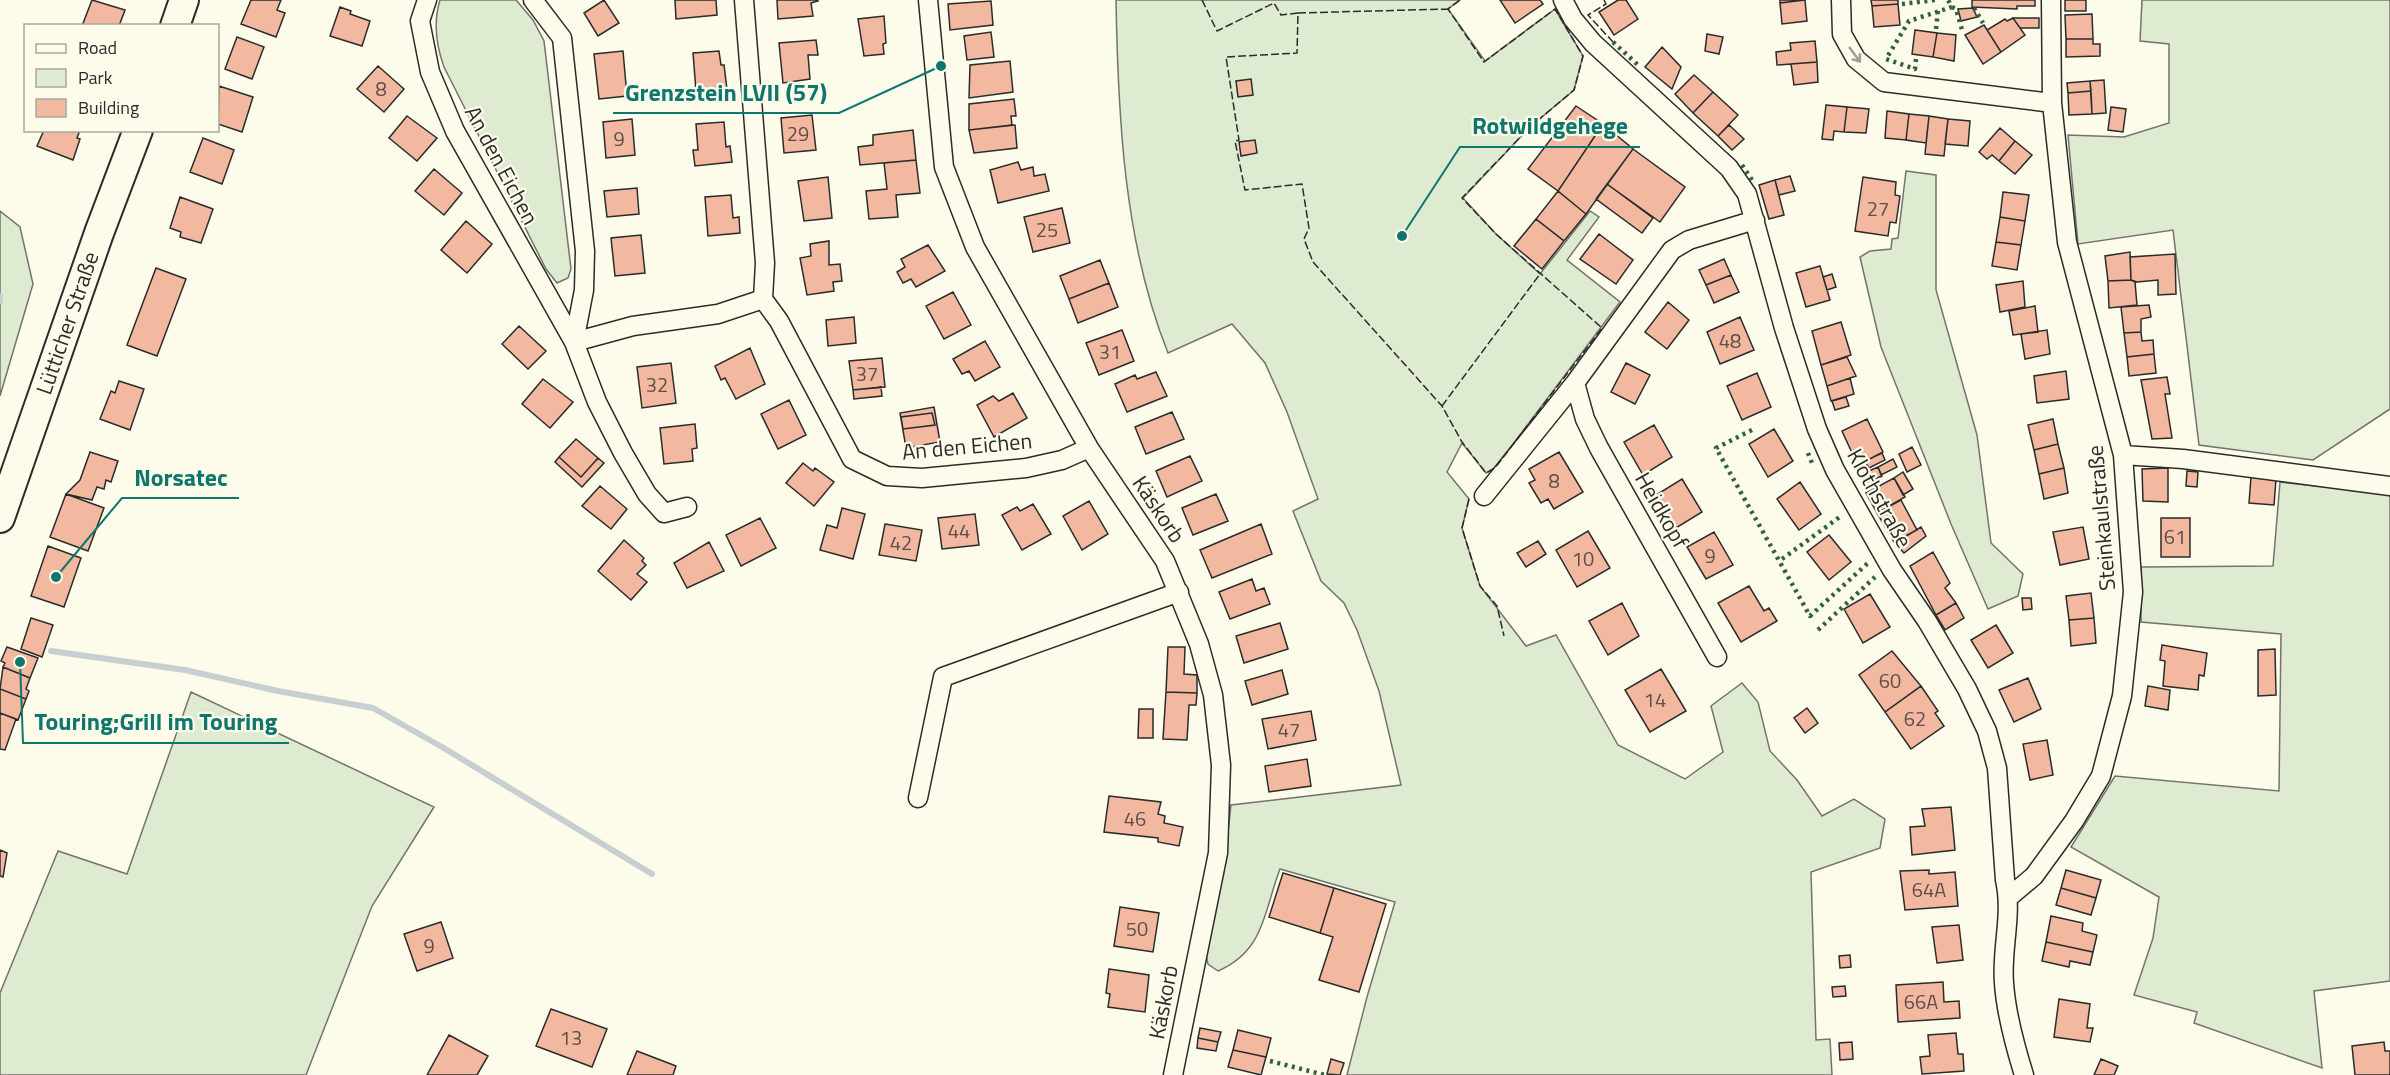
<svg xmlns="http://www.w3.org/2000/svg" width="2390" height="1075" viewBox="0 0 2390 1075" font-family="'Titillium Web',sans-serif">
<rect width="100%" height="100%" fill="#fdfbea"/>
<!-- green -->
<path fill="#deebd1" stroke="#74746e" stroke-width="1.5" d="M440 0H516L533 20 544 41 571 269 568 278 557 283 546 269 444 67C436 45 433 23 440 0Z
M1116 0H1460L1448 9 1485 61 1555 9 1583 56 1574 90 1530 127 1463 198 1496 234 1540 274 1590 211 1599 217 1567 260 1620 302 1495 468 1486 473 1462 443 1447 472 1469 499 1462 528 1480 586 1526 646 1556 635 1618 745 1685 779 1723 752 1711 706 1742 683 1758 702 1770 751 1797 780 1822 816 1854 799 1885 819 1880 848 1811 872 1816 1040 1830 1039 1832 1075H1347L1367 997 1395 902 1280 869C1264 910 1265 951 1218 971L1208 964 1205 951 1226 850 1231 805 1401 785 1379 691 1357 630 1344 603 1321 581 1293 511 1318 499 1287 412 1265 363 1232 324 1168 353C1124 243 1118 118 1116 0Z
M2142 0H2390V409L2313 460 2199 445 2173 230 2078 244 2068 135 2124 137 2169 123V44L2140 41Z
M1906 171 1936 175V290L1977 435 1991 543 2023 574 2018 596 1988 609 1951 524 1881 347 1860 257 1870 251 1891 249 1892 239 1898 238Z
M0 211 20 227 33 284 0 396Z
M2280 482 2390 494V981L2314 991 2322 1068 2194 1023 2197 1012 2134 995 2153 938 2159 897 2071 847 2115 776 2279 791 2281 634 2141 622V567L2273 566Z
M191 692 434 807 372 906 306 1075H0V993L58 851 127 874Z"/>
<g fill="none" stroke-linecap="round" stroke-linejoin="round">
<!-- stream -->
<path stroke="#c7d0d0" stroke-width="6" d="M0 296V301
M51 651 185 670 278 691 373 708 442 747 652 874"/>
</g>
<!-- building -->
<path fill="#f2b8a0" stroke="#2b2b2b" stroke-width="1.5" d="M92 0 125 10 119 26H82Z
M251 0H281L277 10 285 13 276 37 241 24Z
M604 0 619 23 598 36 584 13Z
M675 0H716L717 15 676 19Z
M777 0H818V1L811 3 813 16 778 19Z
M1500 0H1540L1543 4 1515 23Z
M1618 0H1626L1638 19 1614 35 1599 12Z
M1780 0H1805L1780 3Z
M1805 0 1807 21 1782 24 1780 3Z
M1871 0H1898V4L1872 6Z
M1972 0H2035V6H2017V9L1972 7Z
M2065 0H2086V11H2065Z
M991 1 993 25 950 30 948 4Z
M1898 4 1900 25 1874 27 1872 6Z
M340 7 351 11 350 14 370 21 362 46 330 36Z
M1973 8 1977 17 1961 21 1958 9Z
M2092 14 2093 39H2066L2065 15Z
M884 16 886 43 883 44 884 54 864 56 858 19Z
M2013 18 2025 35 2001 52 1987 30 2005 19 2007 21Z
M2013 18H2039V28H2020Z
M1984 25 2001 52 1983 64 1965 35Z
M1915 30 1937 33 1933 57 1912 54Z
M991 32 994 57 967 60 964 36Z
M1937 33 1956 35 1954 61 1933 57Z
M1707 34 1723 37 1719 54 1705 51Z
M237 37 264 47 252 79 225 69Z
M2066 39H2093V44H2100V56L2066 57Z
M816 40 818 55H808L810 79 783 83 779 43Z
M1815 41 1817 62 1777 65 1776 52 1791 50 1790 43Z
M1662 47 1681 67 1672 89 1645 67Z
M623 51 627 96 599 99 594 54Z
M719 51 721 65H724L727 89 696 91 693 53Z
M1010 61 1013 92 969 98 970 65Z
M1817 62 1818 82 1794 85 1791 64Z
M378 66 404 89 384 112 357 89Z
M1694 75 1713 92 1693 113 1675 94Z
M1251 79 1253 95 1238 97 1236 81Z
M2104 80 2106 113 2092 114 2090 81Z
M2090 81 2091 91 2068 93 2067 83Z
M219 86 253 97 242 132 218 124Z
M2091 91 2092 114 2069 115 2068 93Z
M1713 92 1738 115 1718 136 1693 113Z
M1014 99 1016 116H1011L1012 125 969 130V104Z
M1826 105 1847 107 1844 132 1834 131 1833 140 1822 139Z
M1576 106 1603 124 1558 191 1528 169Z
M1847 107 1869 109 1866 133 1844 132Z
M2111 107 2126 109 2123 132 2108 130Z
M1887 111 1909 114 1906 140 1885 138Z
M1909 114 1929 116 1926 143 1906 140Z
M812 115 816 150 784 153 781 118Z
M407 116 437 138 417 161 389 138Z
M1929 116 1948 119 1944 156 1925 154Z
M632 119 635 155 606 158 603 122Z
M1948 119 1970 121 1968 146 1945 144Z
M724 122 726 147 730 146 732 162 695 166 693 150H698L696 124Z
M1603 124 1633 149 1586 214 1558 191Z
M1015 125 1017 148 974 153 969 130Z
M1729 125 1744 139 1732 150 1718 136Z
M2000 128 2015 141 1999 161 1992 155 1987 159 1979 152Z
M44 130H80L77 138 80 139 73 160 37 146Z
M913 130 916 160 860 165 858 147 873 145V135Z
M203 138 234 150 222 184 190 172Z
M1255 140 1257 153 1241 156 1239 142Z
M2015 141 2032 155 2015 174 1999 161Z
M1633 149 1685 187 1660 222 1607 184Z
M916 160 920 193 896 195 898 217 869 219 866 191 887 189 884 163Z
M1018 162 1021 170 1033 167 1034 176 1045 174 1049 191 998 203 990 170Z
M434 169 462 193 444 215 415 191Z
M1790 176 1795 191 1779 195 1775 180Z
M828 177 832 218 804 221 798 181Z
M1863 177 1896 182 1895 195 1900 196 1896 223 1890 222 1888 236 1855 231Z
M1775 180 1784 215 1769 219 1759 185Z
M1607 184 1653 218 1642 233 1596 199Z
M637 188 639 214 607 217 604 191Z
M1558 191 1586 214 1564 241 1536 219Z
M2003 192 2029 195 2025 221 2000 217Z
M731 195 733 218 739 217 740 233 708 236 705 197Z
M180 197 213 209 201 243 180 237 181 232 170 228Z
M1062 208 1070 243 1033 252 1024 217Z
M2000 217 2025 221 2021 245 1996 242Z
M1536 219 1564 241 1542 269 1514 246Z
M466 221 492 244 467 273 441 250Z
M1599 234 1633 260 1616 284 1580 259Z
M641 235 645 273 615 276 611 238Z
M829 241V265L840 264 842 281 833 282 834 291 807 295 800 258 811 256 810 244Z
M1996 242 2021 245 2017 270 1992 266Z
M928 245 945 271 916 287 911 279 903 283 897 272 905 267 901 259Z
M2130 252 2131 280 2108 281 2105 256Z
M2175 254 2176 294 2158 295V280L2137 282 2131 280 2130 257Z
M1724 259 1731 275 1706 285 1699 270Z
M1100 260 1109 283 1069 299 1060 276Z
M1820 266 1830 300 1806 307 1796 273Z
M156 268 186 279 157 356 127 345Z
M1832 274 1836 287 1827 290 1823 277Z
M1731 275 1739 292 1714 303 1706 285Z
M2131 280 2135 282 2137 305 2109 308 2108 281Z
M2023 281 2025 307 2000 312 1996 285Z
M1109 283 1118 307 1078 323 1069 299Z
M953 292 971 325 944 339 926 306Z
M1668 302 1689 320 1667 349 1645 332Z
M2149 305 2151 317 2141 319V332L2124 333 2121 307Z
M2035 306 2038 332 2013 335 2009 311Z
M854 317 856 343 828 346 826 320Z
M1740 317 1754 350 1720 364 1707 332Z
M1841 322 1851 355 1821 365 1812 331Z
M519 326 546 351 528 369 502 344Z
M1122 330 1134 361 1099 375 1086 343Z
M2047 330 2050 354 2025 359 2021 334Z
M2141 332 2142 341 2153 340 2154 354 2127 357 2124 333Z
M985 341 1000 367 975 381 969 371 962 374 953 359Z
M750 348 765 384 736 399 725 378 721 380 715 366Z
M2154 354 2156 373 2129 376 2127 357Z
M1847 357 1856 376 1827 386 1821 365Z
M882 358 885 387 853 390 849 361Z
M671 363 676 403 642 408 637 367Z
M1626 363 1650 375 1635 404 1611 392Z
M2066 371 2069 399 2037 403 2034 376Z
M1156 372 1167 396 1127 412 1115 384 1135 375 1137 379Z
M1757 373 1771 407 1742 420 1727 386Z
M2167 377 2170 394H2165L2172 438 2152 439 2141 380Z
M1850 378 1854 394 1831 401 1827 386Z
M543 379 573 402 550 428 522 404Z
M119 381 144 389 130 430 100 419 111 391 115 393Z
M881 387 882 396 854 399 853 390Z
M1013 393 1027 418 994 437 977 405 993 396 999 401Z
M1846 397 1849 406 1835 410 1832 401Z
M789 400 806 435 778 449 761 414Z
M934 407 940 442 906 448 900 413Z
M1172 412 1184 439 1146 454 1135 427Z
M932 413 935 425 903 429 901 417Z
M1867 419 1883 452 1864 462 1859 452 1853 455 1842 431Z
M2053 419 2058 444 2034 450 2028 425Z
M695 424 697 448 692 449 693 461 664 464 660 428Z
M1654 425 1672 457 1643 475 1624 442Z
M1774 429 1793 461 1768 477 1749 444Z
M576 439 598 458 581 477 559 457Z
M2058 444 2064 468 2039 474 2034 450Z
M1912 447 1921 465 1907 472 1899 454Z
M90 452 118 461 111 482 106 480 104 489 97 487 92 500 66 494 80 480Z
M1559 452 1583 492 1554 509 1548 499 1541 503 1529 483 1535 480 1529 469Z
M1882 453 1885 460 1869 468 1865 461Z
M1190 456 1202 481 1167 497 1156 471Z
M559 457 581 477 598 458 604 463 582 487 555 462Z
M1893 459 1897 467 1881 475 1878 467Z
M803 463 813 471 815 468 834 482 814 506 786 483Z
M1878 467 1882 476 1868 482 1864 473Z
M2064 468 2068 493 2044 499 2039 474Z
M2168 468V502L2143 501 2142 469Z
M2187 471 2198 472 2197 487 2186 486Z
M1903 472 1913 489 1903 495 1894 478Z
M2251 477 2276 479 2274 505 2249 503Z
M1894 478 1905 497 1877 513 1866 493Z
M1682 479 1702 512 1676 528 1656 495Z
M1800 482 1821 514 1799 530 1777 499Z
M600 486 627 509 611 529 582 506Z
M66 494 104 508 88 551 50 537Z
M1216 494 1228 521 1193 535 1182 508Z
M1901 500 1917 530 1894 542 1877 513Z
M1089 501 1108 534 1082 550 1063 516Z
M1033 504 1051 534 1022 550 1002 515 1017 507 1020 511Z
M842 508 865 514 853 559 820 550 827 525 837 528Z
M975 514 979 545 942 549 938 518Z
M760 518 776 548 741 566 726 535Z
M2161 518H2190V557H2161Z
M885 524 922 530 916 561 879 555Z
M1261 524 1272 554 1212 578 1200 550Z
M1921 527 1926 536 1904 553 1895 543Z
M2083 527 2089 559 2060 565 2053 532Z
M1588 531 1610 568 1577 587 1556 550Z
M1714 532 1733 565 1706 579 1687 547Z
M1829 535 1851 562 1829 580 1807 552Z
M624 540 644 558 642 561 646 565 637 574 647 582 631 600 598 571Z
M1538 541 1546 554 1526 567 1517 553Z
M709 542 724 571 687 588 674 563Z
M48 546 81 558 64 607 31 596Z
M1933 552 1950 583 1945 588 1956 603 1936 615 1910 566Z
M1252 579 1256 591 1264 588 1270 604 1230 619 1219 592Z
M1749 586 1764 611 1769 608 1777 621 1741 642 1718 603Z
M2091 593 2094 618 2069 620 2066 596Z
M1870 594 1890 627 1863 643 1844 609Z
M2022 598H2031L2032 609 2023 610Z
M1622 603 1639 636 1608 655 1589 621Z
M1956 603 1964 618 1945 630 1936 615Z
M31 618 53 625 42 657 21 649Z
M2094 618 2096 643 2071 646 2069 620Z
M1280 623 1288 649 1244 663 1236 636Z
M1996 625 2013 653 1988 668 1971 640Z
M2162 645 2207 653 2204 676 2199 675 2198 690 2163 686 2165 661 2160 660Z
M7 647 38 658 30 678 3 667 5 663 1 661Z
M1168 647H1185L1184 674 1197 675V693L1166 692Z
M2275 649 2276 695 2258 696V650Z
M1892 651 1921 686 1885 712 1859 675Z
M3 667 30 678 26 689 29 691 26 699 0 689Z
M1661 669 1686 711 1650 732 1625 690Z
M1282 670 1288 694 1252 705 1245 681Z
M2028 678 2041 709 2014 722 1999 690Z
M1921 686 1938 711 1935 713 1944 726 1911 749 1885 712Z
M2148 686 2170 690 2168 710 2145 706Z
M0 689 26 699 18 720 0 713Z
M1166 692 1197 693 1196 705H1189L1187 740 1163 739Z
M1807 708 1818 723 1805 733 1794 718Z
M1139 709H1153V738H1138Z
M1311 711 1316 740 1268 749 1262 719Z
M0 713 16 719 5 750 0 749Z
M2047 740 2053 775 2030 780 2023 744Z
M1307 759 1311 786 1269 792 1265 766Z
M1109 796 1161 802 1158 814 1165 816 1164 823 1183 827 1179 846 1158 842V838L1104 832Z
M1951 807 1955 850 1912 855 1910 827 1925 826 1922 809Z
M0 850 7 853 3 877 0 876Z
M1929 870V874L1955 872 1958 906 1905 910 1900 871Z
M2066 870 2101 880 2096 898 2061 888Z
M1283 873 1334 888 1320 933 1269 917Z
M1334 888 1386 904 1359 992 1319 980 1333 937 1320 933Z
M2061 888 2096 898 2091 915 2056 905Z
M1120 907 1159 913 1153 952 1114 946Z
M2051 916 2083 923 2082 931 2097 935 2093 952 2046 942Z
M441 922 453 958 417 971 404 934Z
M1959 925 1963 960 1937 963 1932 927Z
M2046 942 2093 952 2090 965 2070 961 2069 967 2042 961Z
M1850 955 1851 967 1840 968 1839 956Z
M1109 969 1149 975 1145 1012 1108 1007 1110 994 1106 993Z
M1943 982 1944 1002 1959 1001 1960 1018 1898 1022 1896 985Z
M1845 986 1846 996 1833 997 1832 987Z
M2059 999 2090 1004 2087 1028H2093L2090 1042 2054 1037Z
M551 1009 607 1029 592 1067 536 1046Z
M1200 1028 1221 1032 1218 1042 1198 1038Z
M1238 1030 1271 1038 1266 1057 1233 1050Z
M1956 1033 1958 1054H1963L1964 1071 1922 1074 1920 1057 1930 1056 1928 1035Z
M449 1035 488 1056 477 1075H427Z
M1198 1038 1218 1042 1216 1051 1197 1048Z
M1852 1042 1853 1059 1840 1060 1839 1043Z
M2384 1042 2385 1051H2390V1075H2355L2352 1046Z
M1233 1050 1266 1057 1261 1075 1228 1067Z
M637 1051 676 1066 673 1075H627Z
M1331 1059 1344 1063 1340 1075 1327 1074Z
M2101 1059 2118 1066 2114 1075H2094Z"/>
<g fill="none" stroke-linecap="round" stroke-linejoin="round">
<defs>
<path id="minor" d="M427 0 420 21 430 72 455 131 574 342 633 326 718 314 763 299 779 321 852 459 887 476 922 478 1026 468 1062 460 1089 448
M533 0 562 38 585 251 584 290 574 342 597 402 623 453 647 494 664 513 687 507
M744 0 765 263 763 299
M928 0 944 167 975 247 1089 448 1165 561 1199 644 1213 695 1221 765 1218 853 1173 1075
M1563 0 1573 19 1593 43 1729 168 1747 194 1784 328 1817 429 1835 470 1892 570 1927 621 1967 689 1987 731 1997 768 2005 880C2013 915 2001 949 2004 983 2006 1014 2015 1046 2024 1075
M1841 0 1842 34 1856 59 1884 82 2052 103
M1575 383 1585 419 1599 448 1717 657
M2123 455 2183 459 2390 486
M1484 496 1575 383 1672 250 1689 240 1755 220
M918 798 943 677 1179 592
M2009 897 2034 876 2074 821 2101 776 2122 696 2133 592 2123 455 2067 242 2052 103 2051 0"/>
<path id="primary" d="M175 26 184 0
M0 518 99 233 138 130"/>
</defs>
<!-- minor casing -->
<use href="#minor" stroke="#2b2b2b" stroke-width="21"/>
<!-- primary casing -->
<use href="#primary" stroke="#2b2b2b" stroke-width="32"/>
<!-- minor -->
<use href="#minor" stroke="#fdfbea" stroke-width="18"/>
<!-- primary -->
<use href="#primary" stroke="#fdfbea" stroke-width="28"/>
<!-- hedge -->
<path stroke="#34623c" stroke-width="4.5" stroke-dasharray="3 4.5" stroke-linecap="butt" d="M1902 4 1935 0
M1952 7 1956 9 1963 33
M1974 8 1983 23
M1936 29 1938 11
M1613 42 1638 65
M1916 59 1915 69 1886 59 1909 21 1952 7 1948 0
M1742 165 1754 183
M1752 430 1716 448 1810 616 1869 562
M1808 453 1812 463
M1782 559 1841 516
M1818 630 1875 577
M1270 1061 1325 1075"/>
<!-- fence -->
<path stroke="#2b2b2b" stroke-width="1.5" stroke-dasharray="8 3" stroke-linecap="butt" d="M1202 0 1217 31 1274 3 1281 15 1298 13 1297 53 1226 57 1239 140 1235 141 1245 190 1302 184 1309 228 1304 239 1313 262 1442 406 1462 442 1486 473 1495 468 1602 328 1496 234 1462 198 1530 127 1574 90 1583 56 1555 9 1484 62 1448 9 1460 0
M1604 0 1606 4 1588 15 1613 42
M1298 13 1448 9
M1442 406 1540 274
M1469 499 1462 528 1480 586 1497 606 1504 636"/>
</g>
<!-- one-way arrows -->
<defs><path id="oneway-shaft" d="M-6 0H5M1.5-3L5.5 0L1.5 3" fill="none" stroke-width="1.6" stroke-linecap="round" stroke-linejoin="round" transform="scale(1.5)"/></defs>
<use stroke="#9e9d94" href="#oneway-shaft" transform="translate(1855 55) rotate(54)"/>
<g text-anchor="middle" stroke-width="4.5" stroke-linejoin="round" paint-order="stroke">
<!-- number labels -->
<g font-size="20" fill="#5d4e48">
<text x="381" y="96">8</text>
<text x="798" y="141">29</text>
<text x="619" y="146">9</text>
<text x="1878" y="216">27</text>
<text x="1047" y="237">25</text>
<text x="1730" y="348">48</text>
<text x="1110" y="359">31</text>
<text x="867" y="381">37</text>
<text x="657" y="392">32</text>
<text x="1554" y="488">8</text>
<text x="959" y="538">44</text>
<text x="2175" y="544">61</text>
<text x="901" y="550">42</text>
<text x="1710" y="563">9</text>
<text x="1583" y="566">10</text>
<text x="1890" y="688">60</text>
<text x="1655" y="707">14</text>
<text x="1915" y="726">62</text>
<text x="1289" y="737">47</text>
<text x="1135" y="826">46</text>
<text x="1929" y="897">64A</text>
<text x="1137" y="936">50</text>
<text x="429" y="953">9</text>
<text x="1921" y="1009">66A</text>
<text x="571" y="1045">13</text>
</g>
<!-- street labels -->
<g font-size="22" fill="#2b2b2b" stroke="#fdfbea">
<text transform="translate(502 165) rotate(62)" y="8">An den Eichen</text>
<text transform="translate(67 323) rotate(-71)" y="8">Lütticher Straße</text>
<text transform="translate(967 446) rotate(-5)" y="8">An den Eichen</text>
<text transform="translate(1880 498) rotate(61)" y="8">Klothstraße</text>
<text transform="translate(1159 509) rotate(56)" y="8">Käskorb</text>
<text transform="translate(1662 510) rotate(60)" y="8">Heidkopf</text>
<text transform="translate(2101 518) rotate(-95)" y="8">Steinkaulstraße</text>
<text transform="translate(1163 1002) rotate(-79)" y="8">Käskorb</text>
</g>
</g>
<!-- callouts -->
<path fill="none" stroke="#0f766e" stroke-width="2" d="M941 66L839 113H613M1402 236L1460 147H1640M56 577L122 498H239M20 662L23 743H289"/>
<g fill="#0f766e" stroke="#fdfbea" stroke-width="2">
<circle cx="941" cy="66" r="6"/>
<circle cx="1402" cy="236" r="6"/>
<circle cx="56" cy="577" r="6"/>
<circle cx="20" cy="662" r="6"/>
</g>
<g font-size="24" text-anchor="middle" font-weight="bold" fill="#0f766e" stroke="#fdfbea" stroke-width="4.5" stroke-linejoin="round" paint-order="stroke">
<text x="726" y="101">Grenzstein LVII (57)</text>
<text x="1550" y="134">Rotwildgehege</text>
<text x="181" y="486">Norsatec</text>
<text x="156" y="730">Touring;Grill im Touring</text>
</g>
<!-- legend -->
<rect x="24" y="24" width="195" height="108" fill="#fdfbea" stroke="#a9a89e" stroke-width="1.5"/>
<rect x="36" y="44" width="30" height="9" fill="#fdfbea" stroke="#a9a89e" stroke-width="1.5"/>
<text x="78" y="54" font-size="18" fill="#2b2b2b">Road</text>
<rect x="36" y="69" width="30" height="18" fill="#deebd1" stroke="#a9a89e" stroke-width="1.5"/>
<text x="78" y="84" font-size="18" fill="#2b2b2b">Park</text>
<rect x="36" y="99" width="30" height="18" fill="#f2b8a0" stroke="#a9a89e" stroke-width="1.5"/>
<text x="78" y="114" font-size="18" fill="#2b2b2b">Building</text>
</svg>
